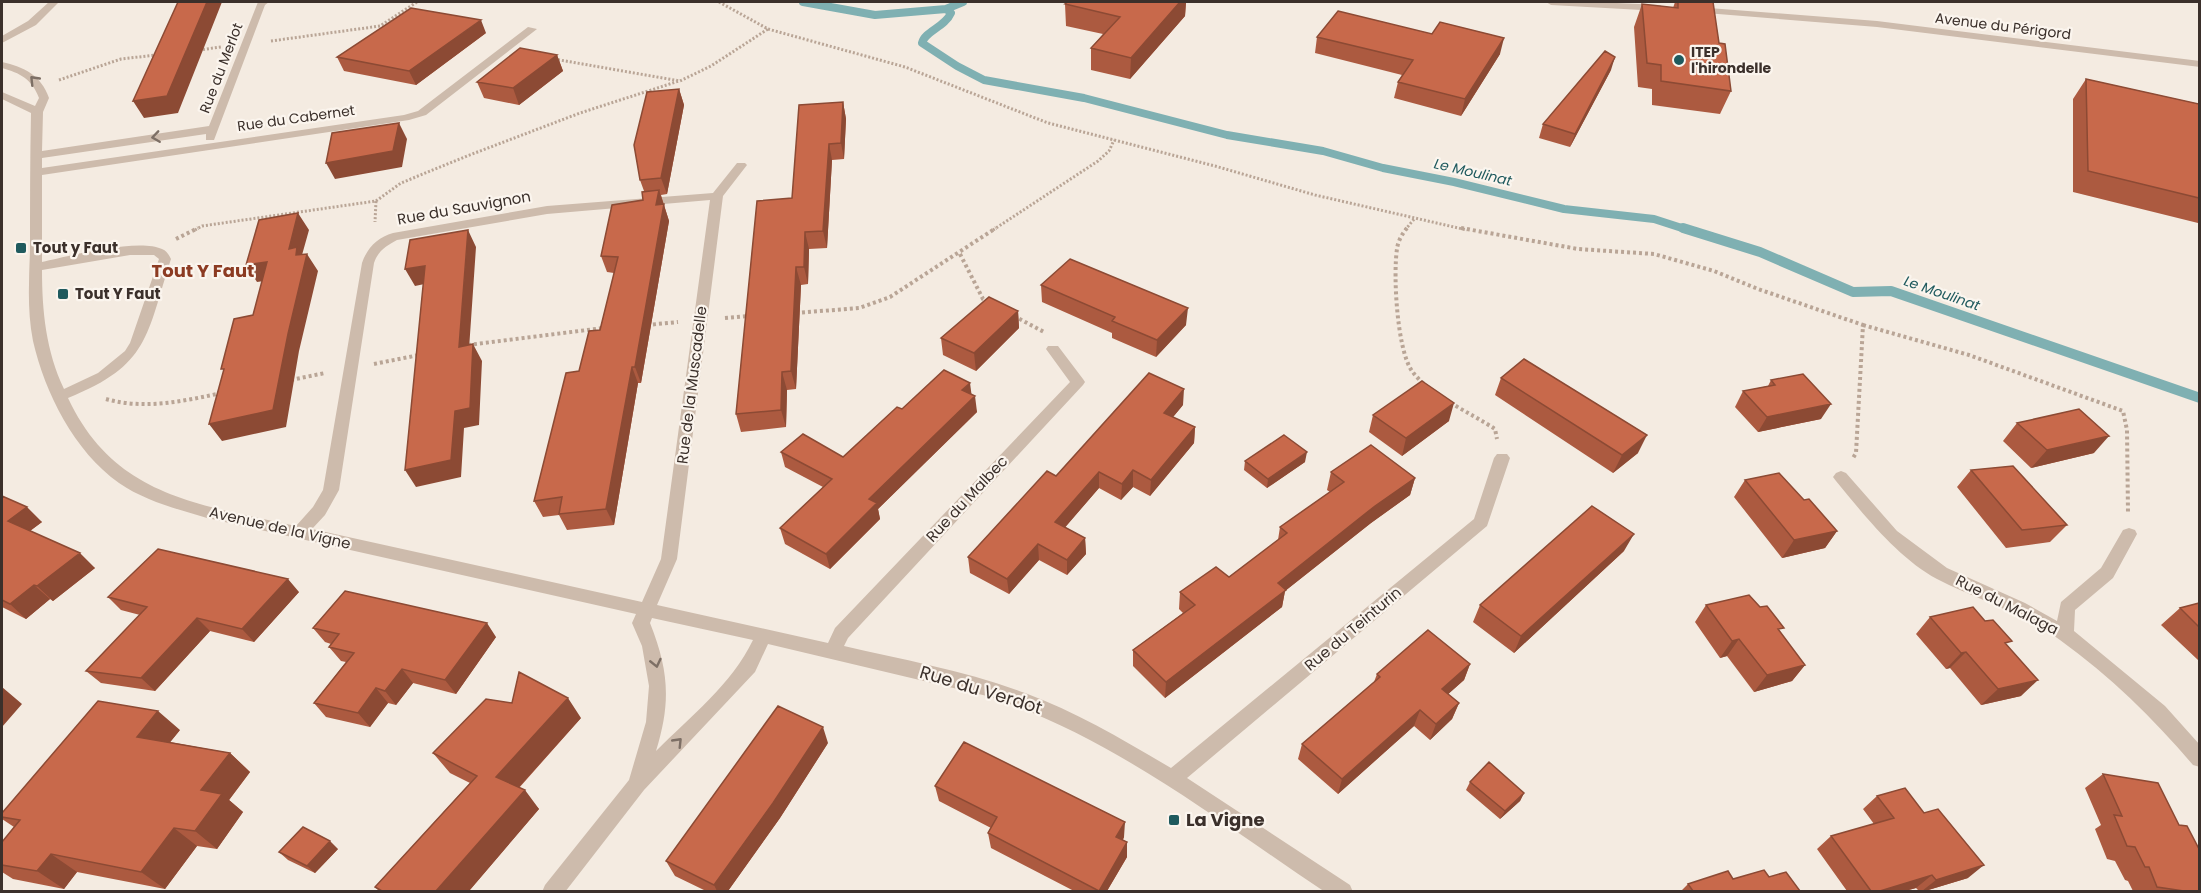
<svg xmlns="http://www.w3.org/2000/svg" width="2201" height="893" viewBox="0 0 2201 893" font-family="Poppins,sans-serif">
<rect width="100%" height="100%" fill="#f4ebe1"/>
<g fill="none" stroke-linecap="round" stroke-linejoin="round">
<!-- stream-far1 -->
<path stroke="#7fb0b2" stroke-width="8" d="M803 2 875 15 946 9 963 2
M946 9 951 13C945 27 925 31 922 43L957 66 984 80 1084 98 1227 135 1323 151 1383 168 1454 182 1564 209 1654 219 1688 230"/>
<!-- stream -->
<path stroke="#7fb0b2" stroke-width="10" d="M1683 228 1760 252 1853 292 1891 291 2200 398"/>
<!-- path-far1 -->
<path stroke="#b9a596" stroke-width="3" stroke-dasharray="2 2" stroke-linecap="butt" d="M719 2 768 29 905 67 1048 123 1215 166 1315 195 1467 230
M271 41 380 26 417 2
M199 50 221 47
M554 59 680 81 711 66 768 29
M59 80 121 59 156 55
M376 201 401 183 467 156 580 113 679 81
M195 230 202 226 376 201 375 222
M993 230 1098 161 1109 151 1114 140
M1405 230 1415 218"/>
<!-- path -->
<path stroke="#b9a596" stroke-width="4" stroke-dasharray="3 3" stroke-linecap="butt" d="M1407 228C1402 234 1398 241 1397 249 1393 275 1397 350 1412 371 1429 395 1471 413 1495 429L1497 439
M1461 228 1578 249 1654 254 1714 271 1758 289 1863 325 1856 453 1853 458
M176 239 198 228
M960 254 983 299 989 303
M796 313 859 308 890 297 996 228
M1014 316 1044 332
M725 318 750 316
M647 325 678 322
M1863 325 1969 355 2123 411 2127 430 2128 513
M468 345 603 328
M374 364 419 355
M291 380 325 373
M106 399C145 410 183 401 222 393"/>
<!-- minor -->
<path fill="#cdbbac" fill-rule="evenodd" d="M49 2H59L36 25 2 43V36L28 21Z
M258 2H269L265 5 214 140H206V134L42 158V168L404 115 418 111 528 27 537 29 426 115 409 120 42 175V262C69 256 138 238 162 249 167 251 169 255 171 259 146 336 150 365 68 398 115 498 200 504 296 526L313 507 323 490 362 263C367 248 378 237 393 233L547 206 713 193 737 163H745L747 165 723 196 677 559 657 605 828 643 835 628 1070 382 1046 349 1048 346H1058L1083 379 1085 382 1083 385 848 638 844 646C904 660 967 671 1025 693 1077 712 1123 740 1171 768L1474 519 1494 458 1497 454H1507L1510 458 1487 526 1187 778 1350 885 1353 892H1325C1217 820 1111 736 987 696L768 644 755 672 644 790 565 892H542L545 885 629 780 646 722 649 686 642 646 632 623 636 614 207 518C177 509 145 501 119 483 74 451 45 393 33 341 27 311 29 280 30 250 30 204 30 159 31 113L2 99V92L35 106 39 98C32 79 20 73 2 68V62C24 67 41 75 49 98L43 112 42 151 209 126ZM710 200 661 559 642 602 312 529 325 515 339 490 374 263C378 251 386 246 397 240L547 214ZM130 255H154L159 259 130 343 125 351 98 373 64 389C46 351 42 311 42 270ZM652 618 753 640C732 684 690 717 656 751 671 702 669 671 650 623Z
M1546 2H1595L1660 5 1665 8 1660 11 1551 5Z
M1696 7 1877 21 2200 61V67L1877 27 1693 12V8Z
M1841 471 1846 473 1897 531 1947 568 2025 603 2057 621 2061 602 2101 568 2123 530 2129 528 2135 530 2137 534 2113 578 2075 610 2074 631 2165 706 2200 745V767L2193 765C2153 718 2111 677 2060 640 2023 613 1978 600 1937 579 1898 558 1864 515 1836 481L1833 477 1836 473Z"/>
</g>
<!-- wall -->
<path fill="#ac5a40" d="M1068 2H1186L1185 16 1130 79 1091 70V48L1103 34 1066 26 1065 4Z
M1675 2H1713L1719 43 1731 91 1720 114 1652 105V89L1638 87 1634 27 1642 4 1673 8Z
M486 33 416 85 344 71 337 57Z
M1317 37 1500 54 1461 116 1394 98 1398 82 1402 75 1315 53Z
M557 55 563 71 519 105 484 98 477 82Z
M1611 70 1570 147 1539 138 1543 124Z
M2086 79 2199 104V221L2198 223 2073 192V99Z
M679 89 684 105 667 194 661 195 669 221 641 383H638L614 525 567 530 559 515 543 517 534 501 579 371 600 330 614 273 607 272 601 256 643 200 644 191 640 180Z
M843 102 846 119 844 159 832 160 827 248 809 249 808 284 801 285 796 389 787 390 786 427 741 432 736 414 792 198Z
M1041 285 1186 325 1156 357 1112 338V333L1042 302Z
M1018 311 1019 328 976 371 943 355 941 338Z
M1501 378 1638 453 1613 473 1495 395Z
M1771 380 1821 419 1758 432 1735 407 1743 391 1768 386Z
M971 395 977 412 878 509 880 519 830 569 785 544 780 528 823 487 785 467 781 452 843 457 902 409Z
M1183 405 1173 417 1195 427 1194 443 1150 496 1133 487 1121 500 1099 488 1065 527 1085 538 1086 554 1067 575 1039 560 1009 594 970 573 968 557 1056 476Z
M1373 415 1449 421 1402 456 1369 432Z
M2017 423 2094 453 2031 468 2003 441Z
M1245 461 1305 462 1267 488 1244 470Z
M1971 470 2067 525 2050 542 2006 548 1957 487Z
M1331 472 1415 478 1410 495 1371 523 1285 591 1282 607 1165 698 1133 666V650L1183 613 1179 609 1180 592 1229 577 1278 540 1280 527 1330 492 1327 490Z
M1745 480 1837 531 1825 548 1782 558 1734 497Z
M2 496 42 522 30 531 95 568 53 601 50 599 26 619 2 607Z
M1624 551 1514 653 1473 622 1480 605Z
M299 592 254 642 210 631 155 691 101 683 86 671 140 615 121 610 108 597Z
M2199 603V660H2198L2161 625 2180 608Z
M1706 605 1780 633 1805 665 1792 681 1754 692 1727 656 1720 658 1695 622Z
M1930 617 2008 646 2021 696 1981 705 1950 668 1946 669 1916 634Z
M313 628 496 637 456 694 413 683 396 705 388 703 370 727 326 717 314 703 346 662 341 661 329 647 331 644 325 642Z
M1470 664 1464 680 1448 694 1459 703 1452 719 1430 740 1414 726 1338 794 1298 759 1302 744 1374 682 1377 674Z
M581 718 519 788 539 809 469 891H379L375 887 470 783 450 773 433 753Z
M180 730 170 742 230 753 250 772 229 800 243 812 217 849 197 846 165 889 77 872 64 889 13 879 2 872V842L14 827 2 819V813Z
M828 743 780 818 728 891H706L675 876 666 861Z
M2103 774 2199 891H2133L2128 881 2125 880 2115 861 2107 859 2095 829 2101 825 2085 788Z
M1470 782 1524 793 1520 801 1500 819 1466 790Z
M935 786 1124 837 1123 840 1127 842V857L1107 891H1074L991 848 988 833 991 828 939 801Z
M1877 796 1968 878 1925 891H1919L1916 888 1905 891H1847L1817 849 1831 836 1874 824 1863 809Z
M338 849 315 873 288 860 279 852Z
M1769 877 1800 891H1681L1688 884 1733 879Z"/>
<!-- shaded-wall -->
<path fill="#8c4a34" d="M207 2H222L178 113 144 118 133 101Z
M1180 2H1186L1185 16 1130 79 1131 58Z
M481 20 486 33 416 85 409 71Z
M1504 38 1500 54 1461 116 1465 99Z
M557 55 563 71 519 105 513 88Z
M1615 57 1611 70 1570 147 1575 134Z
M679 89 684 105 667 194 661 178Z
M843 102 846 119 844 159 841 143Z
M399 123 407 139 402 167 335 179 326 163Z
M829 144 832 160 827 248 823 231Z
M659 190 669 221 641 383 635 367 656 205Z
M298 213 309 230 302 255 307 254 318 271 299 351 286 427 222 441 209 424 289 249Z
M468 230 476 247 468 364 459 347Z
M805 232 809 249 808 284 804 267Z
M267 262 278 279 257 282 246 265Z
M425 266 434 282 415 286 405 269Z
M796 267 801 285 796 389 791 371Z
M1188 308 1186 325 1156 357 1157 340Z
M1018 311 1019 328 976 371 974 353Z
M473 344 482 361 479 425 464 428 461 477 416 487 405 470Z
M632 367 638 383 614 525 606 509Z
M782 372 787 390 786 427 781 410Z
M970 383 972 398 962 390Z
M1184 389 1183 405 1163 429 1164 413Z
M975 396 977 412 878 509 880 519 830 569 826 554 869 499Z
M1454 403 1449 421 1402 456 1406 438Z
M1831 404 1821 419 1758 432 1767 417Z
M1195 427 1194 443 1150 496 1151 480Z
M1647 435 1638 453 1613 473 1622 455Z
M2109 436 2094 453 2031 468 2047 450Z
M1307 452 1305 462 1267 488 1268 479Z
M1133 470V487L1121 500 1122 484Z
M1099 472V488L1056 538 1055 522Z
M1415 478 1410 495 1371 523 1285 591 1282 607 1165 698 1166 682 1278 583 1375 506Z
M27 507 42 522 23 536 8 521Z
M1837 531 1825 548 1782 558 1794 540Z
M1634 534 1624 551 1514 653 1521 636Z
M1085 538 1086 554 1067 575V560Z
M1038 544 1039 560 1009 594 1007 579Z
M80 553 95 568 53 601 37 586Z
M288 579 299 592 254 642 242 629Z
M34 585 50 599 26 619 10 604Z
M197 618 210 631 155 691 141 678Z
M487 623 496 637 456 694 445 680Z
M1739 639 1727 656 1720 658 1732 641Z
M1966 652 1950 668 1946 669 1961 653Z
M1470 664 1464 680 1436 705 1442 689Z
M1805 665 1792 681 1754 692 1767 675Z
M402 669 413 683 396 705 385 691Z
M2038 680 2021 696 1981 705 1998 689Z
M2 687 22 704 2 727Z
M376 688 388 703 370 727 358 713Z
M568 698 581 718 511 796 496 777Z
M1459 703 1452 719 1430 740 1436 724Z
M1420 710 1414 726 1338 794 1342 779Z
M158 711 180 730 159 756 137 737Z
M823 727 828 743 780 818 728 891H717L714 885Z
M230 753 250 772 229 800 243 812 217 849 195 831 201 790Z
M525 790 539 809 469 891H436Z
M1524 793 1520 801 1500 819 1505 811Z
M1125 822 1124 837 1116 852V837Z
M174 828 197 846 165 889 141 872Z
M330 841 338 849 315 873 307 866Z
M1127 842V857L1107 891H1099Z
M51 854 77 872 64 889 37 871Z
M1984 865 1968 878 1925 891H1922L1936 880Z
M1932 875 1916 888 1905 891H1880Z"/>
<!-- building -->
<path fill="#c8694b" stroke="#8c4a34" stroke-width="1.5" d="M178 2H207L167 96 133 101Z
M1068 2H1180L1131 58 1091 48 1120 17 1065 4Z
M1678 2H1713L1719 43 1725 44 1731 91 1661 81V65L1647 63 1642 4 1678 8Z
M411 8 481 20 409 71 337 57Z
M1338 11 1432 34 1440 22 1504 38 1465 99 1398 82 1413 60 1317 37Z
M520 48 557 55 513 88 477 82Z
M1605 51 1615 57 1575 134 1543 124Z
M2086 79 2199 104V198L2088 171Z
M679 89 661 178 640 180 634 145 647 92Z
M843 102 841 143 829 144 823 231 805 232 804 267H796L791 371 782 372 781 410 736 414 757 201 792 198 799 105Z
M399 123 393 151 326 163 332 133Z
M659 190 656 205 664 204 635 367H632L606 509 559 514 562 497 534 501 566 373 579 371 589 331 600 330 618 257 601 256 612 205 643 200 642 192Z
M298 213 289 249 297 247 296 255 307 254 288 334 273 410 209 424 224 369H221L234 319 253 315 267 262 246 265 259 220Z
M468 230 459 347 473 344 470 408 455 411 451 460 405 470 425 266 405 269 410 240Z
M1070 259 1188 308 1157 340 1112 321 1115 317 1041 285Z
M989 297 1018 311 974 353 941 338Z
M1524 359 1647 435 1622 455 1501 378Z
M944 370 970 383 962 390 975 396 869 499 877 503 826 554 780 528 832 479 781 452 803 434 843 457 897 407 902 409Z
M1149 373 1184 389 1164 413 1195 427 1151 480 1133 470 1122 484 1099 472 1055 522 1085 538 1067 560 1038 544 1007 579 968 557 1047 471 1056 476Z
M1803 374 1831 404 1767 417 1743 391 1775 385 1771 380Z
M1422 381 1454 403 1406 438 1373 415Z
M2079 409 2109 436 2047 450 2017 423Z
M1284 435 1307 452 1268 479 1245 461Z
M1371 445 1415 478 1375 506 1278 583 1286 590 1166 682 1133 650 1195 605 1180 592 1216 567 1229 577 1287 533 1280 527 1344 482 1331 472Z
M2013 466 2067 525 2022 530 1971 470Z
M1779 473 1804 500 1809 499 1837 531 1794 540 1745 480Z
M2 496 27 507 8 521 80 553 37 586 34 585 10 604 2 600Z
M1592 506 1634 534 1521 636 1480 605Z
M158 549 288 579 242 629 197 618 141 678 86 671 147 607 108 597Z
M345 591 487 623 445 680 402 669 385 691 376 688 358 713 314 703 354 653 329 647 339 634 313 628Z
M1749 595 1760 607 1767 606 1784 628 1778 629 1805 665 1767 675 1739 639 1732 641 1706 605Z
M2199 603V627L2180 608Z
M1973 607 1985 621 1993 620 2012 641 2005 643 2038 680 1998 689 1966 652 1961 653 1930 617Z
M1428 630 1470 664 1442 689 1459 703 1436 724 1420 710 1342 779 1302 744 1380 677 1377 674Z
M519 672 568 698 496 777 525 790 436 891H382L375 887 477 776 433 753 486 699 512 703Z
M98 701 158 711 137 737 230 753 201 790 222 794 195 831 174 828 141 872 51 854 37 871 2 865V842L20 820 2 817V813Z
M778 706 823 727 773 803 714 885 666 861Z
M964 742 1125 822 1116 837 1127 842 1099 891 988 833 997 817 935 786Z
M1489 762 1524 793 1505 811 1470 782Z
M2103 774 2158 783 2179 825 2187 826 2199 849V891H2184L2157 887 2149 867H2145L2135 847 2127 846 2114 815 2122 816Z
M1905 788 1924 813 1938 809 1984 865 1936 880 1932 875 1880 891H1871L1831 836 1894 818 1877 796Z
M303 827 330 841 307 866 279 852Z
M1764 870 1769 877 1786 872 1800 891H1693L1688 884 1728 871 1733 879Z"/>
<!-- one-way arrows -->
<defs><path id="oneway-chevron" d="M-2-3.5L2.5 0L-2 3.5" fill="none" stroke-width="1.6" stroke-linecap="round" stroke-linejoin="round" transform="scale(1.5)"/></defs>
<g stroke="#7d6f65">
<use href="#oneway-chevron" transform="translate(34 80) rotate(-134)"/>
<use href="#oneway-chevron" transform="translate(156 137) rotate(172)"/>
<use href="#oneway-chevron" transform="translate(656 663) rotate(77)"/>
<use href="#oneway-chevron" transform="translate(678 742) rotate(-46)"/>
</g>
<!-- markers -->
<g fill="#1f5a5e" stroke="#fbf5ee" stroke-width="2">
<circle cx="1679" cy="60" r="6"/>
<rect x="15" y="242" width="12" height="12" rx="3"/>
<rect x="57" y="288" width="12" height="12" rx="3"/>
<rect x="1168" y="814" width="12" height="12" rx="3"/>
</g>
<g text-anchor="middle" stroke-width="4.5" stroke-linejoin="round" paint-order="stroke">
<!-- far-street labels -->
<g font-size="14" fill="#3b302b" stroke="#fbf5ee">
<text transform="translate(2003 26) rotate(7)" y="5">Avenue du Périgord</text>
<text transform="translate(221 68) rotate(-69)" y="5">Rue du Merlot</text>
<text transform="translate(296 118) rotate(-8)" y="5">Rue du Cabernet</text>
</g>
<!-- far-poi labels -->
<g font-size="14" font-weight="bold" fill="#3b302b" stroke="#fbf5ee" text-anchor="start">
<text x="1691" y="57">ITEP<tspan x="1691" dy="16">l'hirondelle</tspan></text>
</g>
<!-- far-water labels -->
<g font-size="14" font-style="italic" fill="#1f5a5e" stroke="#fbf5ee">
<text transform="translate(1473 172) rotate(13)" y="5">Le Moulinat</text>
<text transform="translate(1942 293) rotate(19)" y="5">Le Moulinat</text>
</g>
<!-- street labels -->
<g font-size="15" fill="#3b302b" stroke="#fbf5ee">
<text transform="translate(464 208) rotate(-10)" y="5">Rue du Sauvignon</text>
<text transform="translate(692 385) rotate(-83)" y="5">Rue de la Muscadelle</text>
<text transform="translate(967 499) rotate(-47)" y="5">Rue du Malbec</text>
<text transform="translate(280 528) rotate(13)" y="5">Avenue de la Vigne</text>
<text transform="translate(2007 605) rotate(27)" y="5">Rue du Malaga</text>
<text transform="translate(1353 629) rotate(-40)" y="5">Rue du Teinturin</text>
</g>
<!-- poi labels -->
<g font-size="15" font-weight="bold" fill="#3b302b" stroke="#fbf5ee" text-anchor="start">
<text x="33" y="253">Tout y Faut</text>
<text x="75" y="299">Tout Y Faut</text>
</g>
<!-- quarter labels -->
<g font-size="18" font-weight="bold" fill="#8c3b22" stroke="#fbf5ee">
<text x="203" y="277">Tout Y Faut</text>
</g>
<!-- near-street labels -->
<g font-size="18" fill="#3b302b" stroke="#fbf5ee">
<text transform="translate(981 690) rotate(17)" y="6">Rue du Verdot</text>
</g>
<!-- near-poi labels -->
<g font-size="18" font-weight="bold" fill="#3b302b" stroke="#fbf5ee" text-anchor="start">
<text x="1186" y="826">La Vigne</text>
</g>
</g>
<!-- border -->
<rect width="2201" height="893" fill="none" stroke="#3b302b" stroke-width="6"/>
</svg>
